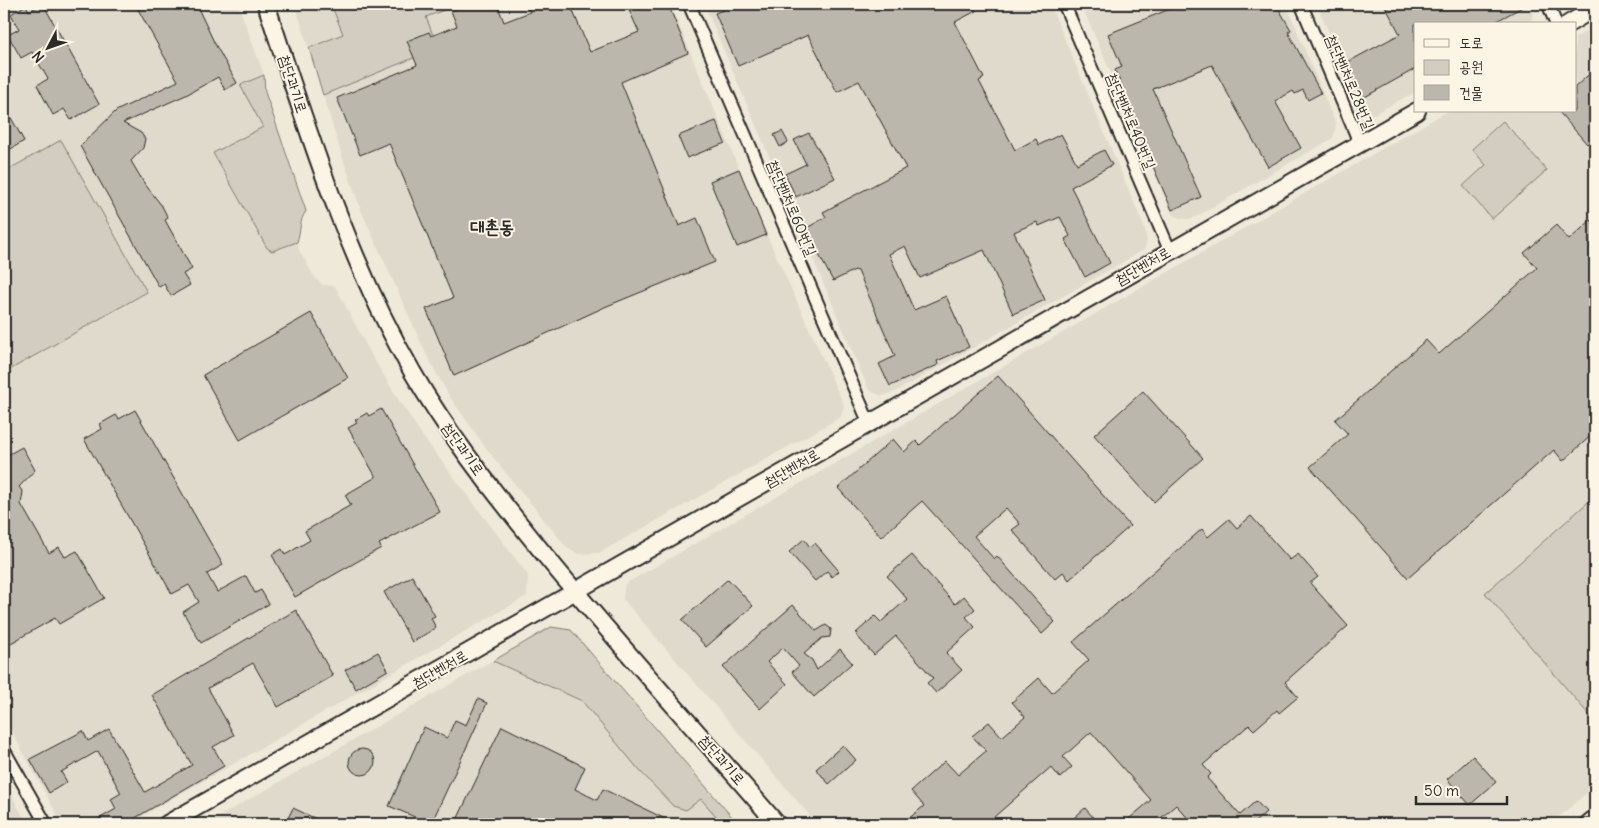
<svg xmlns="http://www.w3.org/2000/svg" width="1599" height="828" viewBox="0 0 1599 828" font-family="Delius,'Poor Story',sans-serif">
<rect width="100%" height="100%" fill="#efe9da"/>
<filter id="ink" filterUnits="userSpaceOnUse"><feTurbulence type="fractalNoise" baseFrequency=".02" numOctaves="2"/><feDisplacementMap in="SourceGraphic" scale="10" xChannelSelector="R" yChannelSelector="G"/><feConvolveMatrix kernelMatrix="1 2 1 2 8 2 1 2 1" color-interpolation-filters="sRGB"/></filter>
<g filter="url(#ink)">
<!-- built -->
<path fill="#e0dacc" d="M4 4H238L264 75 265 92 306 211 301 219 300 233 297 242 299 250 315 278 323 285 335 286 373 358 400 402 424 438 528 575 527 596 128 824H62L4 717Z
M295 4H670L769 240 844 405 841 417 599 553 579 554 568 549 488 451 448 394 427 356 361 210 341 153Z
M704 4H1050L1145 229 1147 241 1144 250 895 392 882 396 869 390Z
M1081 4H1286L1336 125 1333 138 1192 219H1181L1172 214Z
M1317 4H1534L1531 24H1415V92L1374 114 1361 109Z
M1595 26V786L1551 824H817L623 599 625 584 1448 111H1575V38Z
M551 627 571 630 738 824H206Z
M4 781 27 824H4Z"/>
<!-- green -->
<path fill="#d2cdc0" stroke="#7e7c76" d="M331 4H460L426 17 438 48 323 95 309 48 343 34Z
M264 75 265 92 306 211C299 221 301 230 297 242L272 251 267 248 213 153 263 127 240 85Z
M1503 121 1547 170 1492 219 1463 186 1486 165 1472 149Z
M61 140 147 292 4 373V172Z
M1595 496V722L1485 593Z
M551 627 571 630 738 824H723L701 799 686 810 673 806 639 770 582 701 493 661Z"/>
<!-- building -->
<path fill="#bcb7ac" stroke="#2b2b2b" d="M43 4 99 104 71 120 64 109 53 115 37 85 48 79 32 52 21 58 8 35 19 29 11 14 26 5 29 11Z
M135 4H196L215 44 237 83 225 90 218 77 186 95 123 123 141 133 145 139 143 148 131 161 144 183 162 206 168 218 165 220 192 269 183 274 190 285 171 296 164 284 159 287 80 146 116 111 178 81Z
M469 4H497L504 22 530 12 526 4H570L590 52 639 32 629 10 645 4H668L688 53 621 82 679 226 697 218 715 262 607 306 454 376 426 309 453 298 389 143 360 155 337 98 417 65 407 41 429 32 431 36 457 26 451 11Z
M720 4H877L880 10 892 4H972L976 11 955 22 984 78 979 81 1015 150 1036 139 1039 145 1061 134 1077 164 1104 150 1112 165 1071 187 1110 263 1085 277 1065 239 1070 236 1060 217 1039 226 1037 222 1014 232 1045 300 1013 314 984 250 920 278 905 246 889 254 914 310 946 296 969 347 937 361 938 365 890 386 879 364 895 356 858 271 855 270 833 281 805 229 826 217 823 212 906 168 859 81 837 92 808 35 738 66 715 13 723 10Z
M1182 4H1276L1291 30 1288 32 1321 93 1308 100 1303 90 1295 94 1293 91 1275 101 1301 148 1268 167 1212 65 1153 89 1201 197 1172 210 1131 116 1134 115 1115 70 1122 67 1108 34Z
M1384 4H1528L1491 24H1415V69L1363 98 1344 64 1400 34Z
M1595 69V137L1587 144 1558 111H1575V87Z
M4 105 24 141 4 153Z
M716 121 725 143 687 158 678 136Z
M782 131 788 142 780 147 774 135Z
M809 133 835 178 796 197 785 174 806 164 794 140Z
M739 169 766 235 737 247 710 181Z
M1591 220 1595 225V432L1563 461 1554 450 1408 578 1310 467 1348 434 1335 420 1426 340 1439 354 1537 268 1524 253 1556 225 1569 240Z
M311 313 348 378 240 440 203 375Z
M998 376 1130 526 1069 580 1063 572 1055 579 1012 530 1020 524 1006 508 974 536 994 559 997 556 1055 622 1042 634 922 501 881 537 838 488 893 439 904 452 916 441 920 445Z
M1143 391 1203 458 1154 502 1094 435Z
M381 409 440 512 379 544 381 548 295 597 272 555 282 549 285 555 310 540 305 531 351 505 345 495 376 477 348 428 357 423 355 420 367 413 369 416Z
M135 410 223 565 207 574 217 592 246 576 255 593 261 590 269 604 201 643 183 612 199 602 189 585 172 594 84 439 102 429 100 424 116 415 119 419Z
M22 447 35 470 19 487 23 492 21 504 49 553 59 547 65 557 77 551 104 598 59 624 55 618 4 647V457Z
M1251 516 1290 560 1298 554 1318 577 1310 583 1348 626 1285 682 1298 697 1279 713 1277 710 1254 730 1249 725 1203 765 1211 774 1207 778 1240 815 1256 801 1266 812 1253 824H1193L1176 805 1154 824H1123L1151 800 1091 732 1063 757 1072 767 1060 778 1051 767 986 824H902L924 806 911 791 945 761 958 775 986 751 972 736 989 722 1002 737 1025 717 1012 702 1039 678 1052 693 1089 660 1073 642 1202 529 1208 537 1229 519 1237 528Z
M804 539 810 547 815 543 839 571 832 577 827 571 815 581 789 552Z
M912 555 955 604 964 596 975 609 966 617 975 627 946 653 962 670 936 693 927 683 933 678 896 636 874 655 856 635 858 633H856L875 616 881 622 907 599 887 576Z
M412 576 435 616 431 618 436 628 412 642 384 592Z
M728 579 753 606 706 647 682 620Z
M793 605 816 631 826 625 831 629 830 637 822 638 804 654 812 660 817 670 840 649 852 663 814 697 792 672 799 666 783 648 767 662 787 684 760 709 723 667Z
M296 610 333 676 278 707 253 663 208 688 234 735 213 747 224 766 125 824H90L116 809 111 799 121 793 98 751 61 772 67 782 49 793 30 759 83 731 88 741 109 729 145 792 192 765 152 695Z
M378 652 388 670 356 689 345 670Z
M478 699 487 703 431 824 389 806 424 727 447 738 455 720 466 725Z
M502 726 585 767 575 789 597 800 603 789 676 824H455Z
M843 745 856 760 829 784 816 769Z
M349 762a13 13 0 1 1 26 0a13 13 0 1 1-26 0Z
M1473 756 1496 782 1470 805 1447 779Z
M293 808 327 824H285Z
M1085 808 1099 824H1067Z"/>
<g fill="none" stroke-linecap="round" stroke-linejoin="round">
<defs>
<path id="street" d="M689 4 869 423
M1064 4 1170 251
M1301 4 1360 144
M1548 4 1556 24
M4 750 46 824"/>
<path id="secondary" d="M266 4C308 130 346 257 413 373 446 430 486 482 527 533 607 633 694 727 777 824
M1568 24 1595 8
M167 824 1417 111
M1588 824 1595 818"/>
</defs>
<!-- street casing -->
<use href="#street" stroke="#2b2b2b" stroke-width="15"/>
<!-- secondary casing -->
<use href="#secondary" stroke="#2b2b2b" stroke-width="20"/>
<!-- street -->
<use href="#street" stroke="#fcf5e5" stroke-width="11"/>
<!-- secondary -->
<use href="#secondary" stroke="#fcf5e5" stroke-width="16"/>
</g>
</g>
<g text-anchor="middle" stroke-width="4" stroke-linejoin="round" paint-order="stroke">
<!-- street labels -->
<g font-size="15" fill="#2b2b2b" stroke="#fcf5e5">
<text transform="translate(1350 82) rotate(67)" y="5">첨단벤처로28번길</text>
<text transform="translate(293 84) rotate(72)" y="5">첨단과기로</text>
<text transform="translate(1131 121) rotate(67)" y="5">첨단벤처로40번길</text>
<text transform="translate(792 208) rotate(67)" y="5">첨단벤처로60번길</text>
<text transform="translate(1143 266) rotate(-30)" y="5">첨단벤처로</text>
<text transform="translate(463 449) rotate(55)" y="5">첨단과기로</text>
<text transform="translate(792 468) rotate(-30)" y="5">첨단벤처로</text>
<text transform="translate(440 669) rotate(-30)" y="5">첨단벤처로</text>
<text transform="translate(722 760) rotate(49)" y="5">첨단과기로</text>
</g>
<!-- quarter labels -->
<g font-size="18" font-weight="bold" fill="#2b2b2b" stroke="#fcf5e5">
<text x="492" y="233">대촌동</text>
</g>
</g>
<!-- margin -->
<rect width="1599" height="828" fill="none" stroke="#fcf5e5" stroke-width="20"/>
<rect x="10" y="10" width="1579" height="808" fill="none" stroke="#2b2b2b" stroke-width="2" filter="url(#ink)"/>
<!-- legend -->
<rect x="1414" y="22" width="162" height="90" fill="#fcf5e5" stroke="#a8a49b"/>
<rect x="1424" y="39" width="25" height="8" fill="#fcf5e5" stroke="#a8a49b"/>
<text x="1459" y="48" font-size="15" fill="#2b2b2b">도로</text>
<rect x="1424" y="60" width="25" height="15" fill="#d2cdc0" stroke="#a8a49b"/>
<text x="1459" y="72" font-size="15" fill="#2b2b2b">공원</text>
<rect x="1424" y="85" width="25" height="15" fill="#bcb7ac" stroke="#a8a49b"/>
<text x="1459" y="98" font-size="15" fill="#2b2b2b">건물</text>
<!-- north arrow -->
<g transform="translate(48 48) rotate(229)" stroke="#fcf5e5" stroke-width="4" paint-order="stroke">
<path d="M0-4L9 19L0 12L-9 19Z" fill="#2b2b2b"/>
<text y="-8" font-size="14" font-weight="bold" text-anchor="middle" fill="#2b2b2b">N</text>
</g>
<!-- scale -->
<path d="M1416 796v8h91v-8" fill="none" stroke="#2b2b2b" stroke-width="2.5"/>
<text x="1424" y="796" font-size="15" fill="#2b2b2b" stroke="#fcf5e5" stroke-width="4" paint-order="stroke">50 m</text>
</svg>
